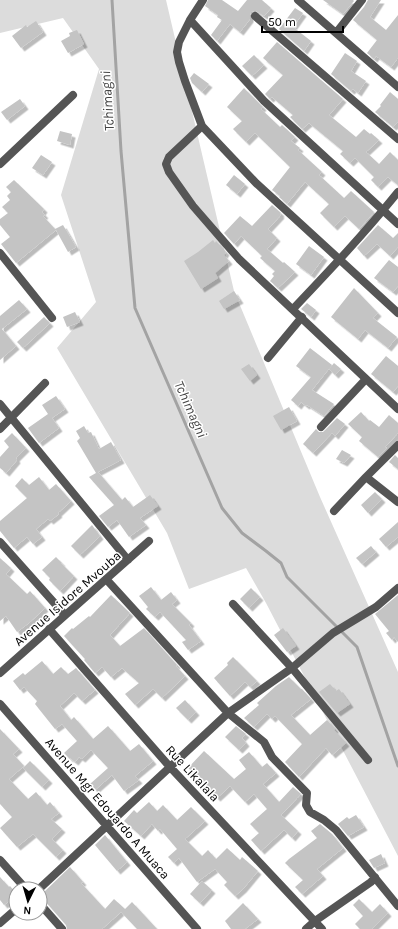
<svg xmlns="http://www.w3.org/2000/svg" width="398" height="929" viewBox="0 0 398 929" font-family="Karla,sans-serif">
<defs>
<filter id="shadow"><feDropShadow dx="3.5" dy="3.5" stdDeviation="0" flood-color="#0004"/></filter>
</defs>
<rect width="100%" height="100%" fill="#fff"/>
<!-- green -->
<path fill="#dcdcdc" d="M0 0H166L234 291 320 497 398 672V856L266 603 246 568 189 589 167 533 57 348 96 302 61 195 99 69 63 18 0 33Z"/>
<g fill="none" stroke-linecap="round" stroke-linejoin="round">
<!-- stream -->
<path stroke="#a3a3a3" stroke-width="3" d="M112 0 121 151 135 308 222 508 242 533 266 551 281 563 287 577 357 647 398 766"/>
</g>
<!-- building -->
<path fill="#c4c4c4" filter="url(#shadow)" d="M208 0H222L238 11 247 0H262L271 8 264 16 256 11H254L251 12 250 15V19L240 32 230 24 217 41 211 35 222 20 217 17 218 15 205 6Z
M323 0H353L354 1 343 14Z
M368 0H381L370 17 386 30 398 15V58L391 67 376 56 374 59 367 53 377 40 353 20 364 7Z
M295 8 303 13 293 27 311 41 304 51 279 29Z
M36 21 43 32 21 48 12 36 26 25 27 27Z
M77 30 84 44 68 53 61 41 70 36 69 33Z
M277 42 343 99 329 115 356 137 364 129 370 134 371 133 379 140 366 152 379 164 390 152 398 160V185L388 177 378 187 371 180 374 177 355 158 350 163 340 154 343 151 309 123 302 129 290 117 293 115 272 97 270 99 265 94 283 75 263 58Z
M345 53 357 61 351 71 366 81 358 93 353 89 351 91 331 74Z
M254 55 264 65 252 76 242 66Z
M194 73 209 84 202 92 192 83 190 78Z
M244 88 263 107 261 109 280 127 282 125 295 137 291 141 300 148 298 150 322 172 319 175 344 198 351 191 374 212 359 229 345 216 334 227 320 213 329 204 305 182 287 204 279 197 280 196 272 190 290 167 255 133 246 142 233 129 242 121 227 107Z
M390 92 398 99V122L393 127 375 112 381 106 380 105Z
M20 99 25 106 7 120 1 112Z
M60 131 72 134 70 145 57 141Z
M41 155 52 162 43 175 32 168Z
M234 175 245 184 237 194 226 185Z
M14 180 44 209 42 212 45 215 43 216 55 229 63 225 76 247 68 252 56 230 16 263 1 244 10 237 0 225V219L8 213 2 207 10 200 7 196 11 192 6 187Z
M272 205 281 213 280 214 281 215 268 229 277 238 267 249 283 263 284 262 295 272 278 288 270 281 274 276 272 274 275 271 260 258 262 256 241 236 234 244 224 233 240 216 252 226Z
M378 225 393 238 398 233V247L390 256 377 244 364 256 357 248Z
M213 240 215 243 216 241 226 252 224 255 229 261 215 273 218 278 201 289 184 261 198 252Z
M309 246 324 257 311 275 296 264Z
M389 260 398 267V286L393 292 374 278Z
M354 288 378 313 373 318 397 337 388 348 365 330 358 339 331 317Z
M234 291 240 300 224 309 219 301Z
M19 300 27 309 2 329 16 346 0 360V316Z
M307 303 316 310 311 317 301 309Z
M75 312 80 322 67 327 63 317Z
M44 317 50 323 23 348 17 342Z
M310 348 332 365 312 390 334 404 324 416 307 405 306 406 301 402 298 406 291 400 311 377 296 366Z
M386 356 398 366V386L393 392 371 374Z
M334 363 341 369 335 375 329 369Z
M249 364 257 375 250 381 241 369Z
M56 396 65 409 52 418 59 428 39 443 28 428 48 414 42 405Z
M289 407 297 421 281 430 273 416Z
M361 412 369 421 370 420 379 427 389 415 398 423V433L385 447 387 448 378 457 359 441 362 437 348 424Z
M337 418 345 424 335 436 332 433 313 453 303 444 316 429 319 432H323Z
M84 426 88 433 91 432 99 449 111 442 121 460 98 472 122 500 125 497 133 507 150 495 158 506 140 518 146 525 129 537 117 520 108 527 99 516 114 505 89 477 96 473 77 441 80 438 76 431Z
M12 433 26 448 16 458 17 460 6 473 0 468V457L9 447 4 441Z
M342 450 351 455 344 463 336 459Z
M395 455 398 458V469L389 462Z
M39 477 49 490 56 484 71 501 58 513 59 514 50 521 48 519 36 529 42 537 33 544 27 537 14 548 0 531V521L27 498 15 486 22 478 29 485Z
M375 492 382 499 368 513 361 505Z
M398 522V537L386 547 379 539Z
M92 525 100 536 80 555 71 546Z
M371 546 376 552 362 564 356 558Z
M56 557 62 563H61L74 576 60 591 49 580 50 578 42 570Z
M0 558 11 568 6 574 27 594 30 591 45 608 29 623 17 632 6 616 0 621Z
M151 587 161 600 171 592 177 600 172 604 191 623 189 625 201 641 188 650 182 642 186 640 160 612 155 617 146 609 148 607 139 596Z
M251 588 260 597 249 608 240 599Z
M111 595 130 613 110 635 120 646 144 628 177 665 176 666 185 676 162 698 153 689 135 705 125 694 139 683 122 668 111 677 102 667 95 673 84 660 85 659 64 636 72 628 73 629 89 616 90 617Z
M398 595V642L394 637 392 640 386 633 389 631 375 614Z
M283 628 296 646 287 652 274 635Z
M233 657 257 681 250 687 245 682 230 696 214 678 228 665 227 663Z
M42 661 53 674 61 667 68 674 76 668 95 690 82 701 74 693 60 706 71 720 74 717 93 739 108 726 130 751 139 744 153 761 135 776 139 780 124 791 112 775 95 790 90 784 108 768 91 750 82 759 79 757 75 762 70 758V759L64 753 77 741 62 724 55 729 35 704 37 701 24 687 20 690 13 681 23 673 25 675Z
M289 677 301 689H302L311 699 291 715 310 735 327 720 335 729 334 730 346 743 332 755 326 748 299 777 285 762 302 744 275 716 272 719 267 714 254 727 244 718 259 705 257 703 276 686Z
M330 684 336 691 339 689 350 704 337 713 319 692Z
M185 700 196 712 188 720 176 708Z
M236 726 246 734 242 738 246 743 239 750 225 737Z
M0 729 19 749 13 754 24 766 9 779 28 799 36 792 47 805 50 802 59 813 51 819 62 829 52 839 63 850 56 857 33 834 17 847 0 828 12 817 0 804Z
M204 751 234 779 246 769 239 760 249 752 262 767 267 763 276 773 263 784 279 802 293 787 301 794 281 815 298 831 292 838 284 830 261 851 251 840 259 833 250 824 267 809 254 794 245 802 230 786 217 798 208 789 210 788 188 768Z
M30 761 49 780 42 787 23 768Z
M149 802 157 811 163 805 177 820 191 807 205 821 185 839 202 856 208 850 216 859 227 848 240 860 242 857 258 871 243 889 235 896 224 885 227 882 215 869 197 882 179 858 174 863 168 857 177 849 160 829 158 831 152 824 141 836 124 821 134 810 137 813Z
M356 815 364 827 348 836 338 824 347 817 349 819Z
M320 824 332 834 343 848 317 869 323 876 302 894 295 887 303 880 285 863 289 859 317 838 311 831Z
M105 835 127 862 117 871 95 845Z
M381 854 385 863 374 868 369 860Z
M70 867 83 882 81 883 105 909 114 899 125 909 132 902 157 929H137L121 912 102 929H67L66 925 44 900 40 899V894L43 893Z
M0 877 9 887 10 886 16 893V896L4 905 0 900Z
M202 881 212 890 200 903 190 894Z
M359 899 372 912 380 904 388 913 372 929H360L355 924 363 916 353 905Z
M243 903 258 919 245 929H231L225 921Z"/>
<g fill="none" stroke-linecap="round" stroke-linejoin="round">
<!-- street -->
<path stroke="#555" stroke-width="8" d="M203 0 190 20 179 42 177 52 179 62 185 81 202 126 256 183 398 313
M298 0 398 87
M255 16 398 139
M190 20 264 101 398 224
M336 33 362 0
M202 126 169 157 166 164 169 172 193 206 239 259 398 409
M0 164 73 95
M0 253 52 318
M293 309C329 271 365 233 398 192
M268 358 302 317
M0 404 128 560
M321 427 366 379
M0 429 45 383
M366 477 398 502
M334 511 366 477 398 445
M0 542 65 615
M106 579 228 713 264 742 272 757 307 793 306 805 310 812 324 820 336 830 398 906
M233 604 292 668 368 760
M49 629 170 767 322 929
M0 673 149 541
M0 704 197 929
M0 860 26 889
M39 889 228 713 292 668 333 633 376 607 398 588
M40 904 62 929
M0 923 16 909
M306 929 315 921 371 882 375 877"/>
</g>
<g text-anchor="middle" stroke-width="3" stroke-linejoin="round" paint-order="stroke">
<!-- street labels -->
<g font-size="13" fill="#000" stroke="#fff">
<text transform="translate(67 598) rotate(-41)" y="5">Avenue Isidore Mvouba</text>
<text transform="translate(193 773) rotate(47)" y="5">Rue Likalala</text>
<text transform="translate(108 808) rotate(49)" y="5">Avenue Mgr Edouardo A Muaca</text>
</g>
<!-- water labels -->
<g font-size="14" font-style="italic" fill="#444" stroke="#fff">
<text transform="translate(107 101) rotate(-94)" y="5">Tchimagni</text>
<text transform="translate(191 409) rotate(66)" y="5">Tchimagni</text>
</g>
</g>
<!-- north arrow -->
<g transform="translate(28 901) rotate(185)"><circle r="19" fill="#ffffff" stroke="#999999"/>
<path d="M0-3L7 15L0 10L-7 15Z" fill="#000000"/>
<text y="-6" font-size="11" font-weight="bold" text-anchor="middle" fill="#000000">N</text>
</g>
<!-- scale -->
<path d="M262 26v6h81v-6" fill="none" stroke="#000000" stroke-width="2"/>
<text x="268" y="26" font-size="12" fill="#000000" stroke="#ffffff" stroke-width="3" paint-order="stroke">50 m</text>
</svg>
